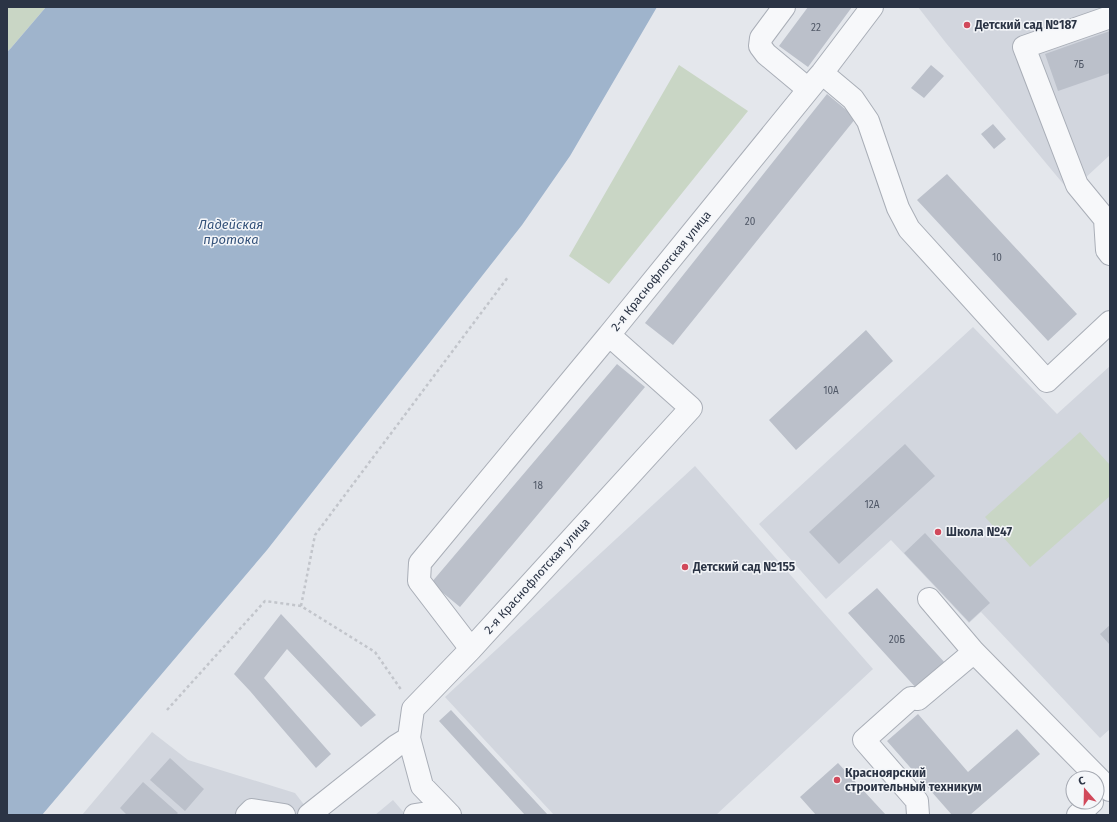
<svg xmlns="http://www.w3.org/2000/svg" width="1117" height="822" viewBox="0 0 1117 822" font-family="'Fira Sans',sans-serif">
<rect width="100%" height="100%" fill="#e4e7ec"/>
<!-- built -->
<path fill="#d2d6de" d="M918 7H1110V155L1070 192 946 43Z
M973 327 1057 414 1110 366V729L1100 738 981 612 969 623 891 540 826 599 759 524Z
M695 466 873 669 716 815H554L445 697Z
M152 732 188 760 295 793 312 815H82Z
M393 800 406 815H375Z"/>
<!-- green -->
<path fill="#c9d6c5" d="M7 7H46L11 48 7 52Z
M679 65 748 111 609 284 569 256Z
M1080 432 1110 465V496L1030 567 985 517Z"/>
<!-- water -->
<path fill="#9fb4cc" d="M46 7H657L570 156 522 225 267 550 42 815H7V52L11 48Z"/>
<!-- building -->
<path fill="#bbc0ca" d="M808 7H852L808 67 779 46Z
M1110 31V73L1058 91 1045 54Z
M931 65 944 76 924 98 911 88Z
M827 94 856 118 673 345 645 323Z
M993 124 1006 139 994 149 981 134Z
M947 174 1077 314 1048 341 917 200Z
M866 330 893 361 796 450 769 420Z
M617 364 645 387 460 607 431 583Z
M905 444 935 476 839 564 809 532Z
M925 533 990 603 969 622 904 553Z
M877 588 946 664 917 689 848 613Z
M281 614 376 715 361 727 287 649 264 678 331 754 316 768 250 691 234 674Z
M1110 625V645L1100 634Z
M451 710 548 815H525L439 721Z
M918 714 968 772 1017 729 1040 754 970 815H952L887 741Z
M170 758 204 789 185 811 150 780Z
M838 763 886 815H816L800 797Z
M143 782 178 813 176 815H127L120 808Z"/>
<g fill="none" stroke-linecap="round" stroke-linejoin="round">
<defs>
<path id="minor" d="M784 7 761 38 760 46 766 54 808 89 822 73 853 99 868 121 898 208 909 229 1047 381 1110 322
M1105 219 1077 185 1024 47 1110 17
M1105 219 1107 250 1110 254
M929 599 974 652 1110 790
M471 649 419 581 420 563 609 335
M247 815 252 810 284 815
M309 815 396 746 409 738
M415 815 428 813 449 814
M450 815 422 786 409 738 413 709 471 649 691 408 609 335 822 73 872 7
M918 815 917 801 864 740 911 698 918 699 974 652
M1078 815 1092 802"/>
</defs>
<!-- minor casing -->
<use href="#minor" stroke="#a9aeb7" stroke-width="24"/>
<!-- path -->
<path stroke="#c2c5cb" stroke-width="2.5" stroke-dasharray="3 3" stroke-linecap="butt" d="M301 606 315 535 508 277
M167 710 265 601 301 606 375 652 402 691"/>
<!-- minor -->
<use href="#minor" stroke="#f7f8fa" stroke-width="22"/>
</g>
<!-- markers -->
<g fill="#d1495b" stroke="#f4f6f9" stroke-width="1.5">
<circle cx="967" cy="25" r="4"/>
<circle cx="938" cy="532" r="4"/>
<circle cx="685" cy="567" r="4"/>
<circle cx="837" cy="780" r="4"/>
</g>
<g text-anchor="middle" stroke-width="3" stroke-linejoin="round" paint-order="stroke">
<!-- number labels -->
<g font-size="10" fill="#4f5766">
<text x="816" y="31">22</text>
<text x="1079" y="68">7Б</text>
<text x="750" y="225">20</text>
<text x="997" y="261">10</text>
<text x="831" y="394">10А</text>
<text x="538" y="489">18</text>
<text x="872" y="508">12А</text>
<text x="897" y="643">20Б</text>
</g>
<!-- poi labels -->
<g font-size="12" font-weight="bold" fill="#2b3445" stroke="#f4f6f9" text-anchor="start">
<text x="975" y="29">Детский сад №187</text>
<text x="946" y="536">Школа №47</text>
<text x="693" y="571">Детский сад №155</text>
<text x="845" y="777">Красноярский<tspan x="845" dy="14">строительный техникум</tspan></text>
</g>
<!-- street labels -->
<g font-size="12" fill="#2b3445" stroke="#f4f6f9">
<text transform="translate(661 271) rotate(-51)" y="4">2-я Краснофлотская улица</text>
<text transform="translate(537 576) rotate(-48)" y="4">2-я Краснофлотская улица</text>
</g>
<!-- water labels -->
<g font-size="13" font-style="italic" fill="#34527a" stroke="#f4f6f9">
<text x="231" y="229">Ладейская<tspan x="231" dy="15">протока</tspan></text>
</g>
</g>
<!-- border -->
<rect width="1117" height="822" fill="none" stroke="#2b3445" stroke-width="16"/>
<!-- north arrow -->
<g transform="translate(1085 790) rotate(340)"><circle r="19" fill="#f4f6f9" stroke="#a4a8b1"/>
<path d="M0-3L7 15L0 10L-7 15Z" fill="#d1495b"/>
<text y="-6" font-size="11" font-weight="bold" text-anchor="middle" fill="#2b3445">С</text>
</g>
</svg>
